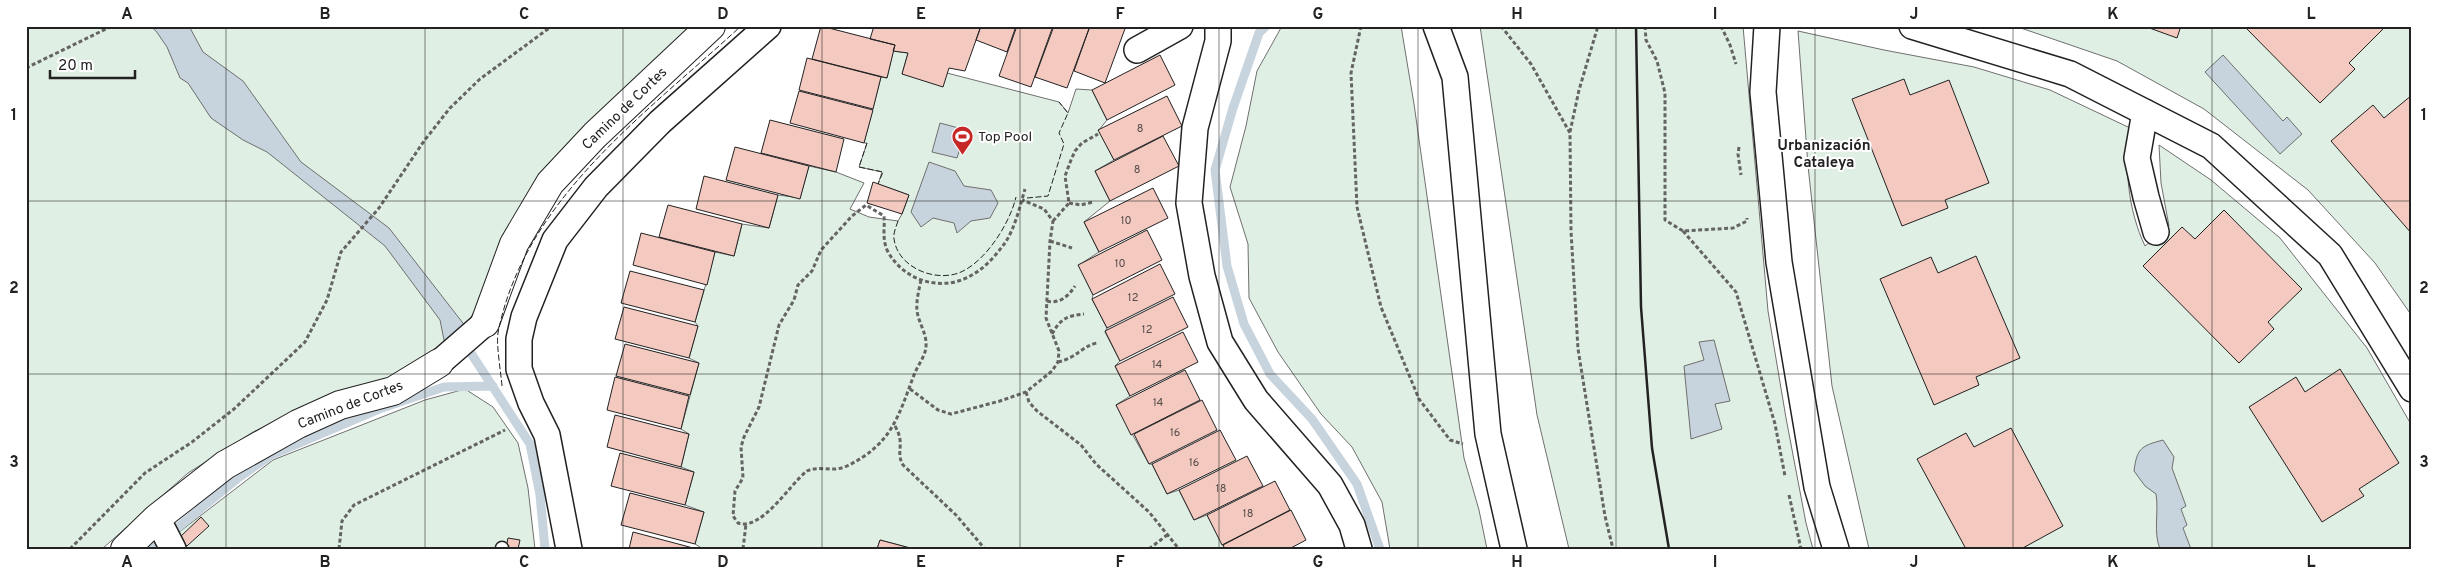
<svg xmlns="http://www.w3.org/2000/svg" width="2438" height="575" viewBox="0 0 2438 575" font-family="Overpass,sans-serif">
<rect width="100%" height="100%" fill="#fff"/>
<!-- green -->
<path fill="#e0efe3" stroke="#6f6f6f" d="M26 26H702L550 164 466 327 445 345 386 383 322 401 253 432 188 473 102 549H26Z
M1282 26H1401L1414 104 1464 458 1479 510 1487 549H1390L1382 502 1352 447 1321 414 1278 352 1249 298 1248 244 1230 187 1246 126 1257 71Z
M1480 26H1743L1768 311 1786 418 1806 523 1813 549H1569L1537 415Z
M2015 26H2412V316L2375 263 2308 190 2204 109 2117 61Z
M1798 31 1884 50 1974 67 2050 90 2130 128C2124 167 2128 210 2145 246L2169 226 2161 183 2159 145 2211 180 2280 238 2367 348 2412 426V549H1869L1832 386 1808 166Z
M893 51 908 53 902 74 947 73 1059 102 1068 113 1076 89 1092 90 1107 120 1099 130 1114 160 1095 171 1110 201 1084 222 1099 252 1079 265 1093 295 1092 299 1107 328 1105 332 1120 361 1115 366 1130 396 1116 405 1149 464H1152L1167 494 1179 490 1194 520 1207 515 1225 549H914L880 540 877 549H703L695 544 704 512 685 505 694 472 681 467 689 434 681 429 699 363 689 358 698 326 695 322 715 252 734 256 742 224 769 228 778 195 800 198 809 166 836 172 864 183 850 209 869 217 898 221 902 214 909 195 878 184 882 172 859 167 867 143H864L881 77 887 78Z
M465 389 493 407 518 443 528 488 535 549H181L174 536 273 460 425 400Z"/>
<!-- water -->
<path fill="#c7d3dd" stroke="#6f6f6f" d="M150 26H189L203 52 243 81 301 162 389 228 466 327 445 345 440 320 385 246 267 152 243 140 211 118 188 83 180 78 167 47 156 31Z
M2223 55 2283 121 2287 117 2302 134 2280 154 2205 72Z
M940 123 966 130 957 158 932 152Z
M929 162 955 171 964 186 991 190 998 203 990 218 971 221 957 233 954 223 933 218 921 227 911 212Z
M1714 340 1730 401 1715 404 1722 429 1691 439 1684 366 1704 360 1699 342Z
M2163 440 2174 457 2172 468 2186 506 2181 509 2187 525 2183 528 2191 549H2160C2153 532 2159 512 2156 494L2145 486 2134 471C2137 448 2141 446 2163 440Z"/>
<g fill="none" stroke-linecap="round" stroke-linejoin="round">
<!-- stream -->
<path stroke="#c7d3dd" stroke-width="9" d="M1266 26 1259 33 1233 108 1215 170 1227 266 1244 324 1270 374 1312 419 1357 484 1380 549
M465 344 530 444 540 495 545 549
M176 529 238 478 271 455 379 409 444 387 493 386
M149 549 153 545"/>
</g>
<!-- building -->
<path fill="#f3c9c0" stroke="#222" d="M821 26 895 45 887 78 812 59Z
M874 26H981L965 71 949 68 943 87 902 74 908 53 893 51 895 45 870 39Z
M981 26H1016L1007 52 976 40Z
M1017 26H1053L1031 87 999 76Z
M1054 26H1090L1067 88 1035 77Z
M1090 26H1126L1105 83 1074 71Z
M2144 26H2181L2177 38Z
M2244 26H2380L2383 29 2349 63 2355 69 2320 103Z
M1160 55 1175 85 1107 120 1092 90Z
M807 58 881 77 873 109 799 90Z
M1904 79 1910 95 1949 80 1989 183 1945 200 1948 208 1902 226 1852 99Z
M799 91 873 110 864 143 790 123Z
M2412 95V234L2331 141 2373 105 2384 118Z
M1167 96 1182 126 1114 160 1098 130Z
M770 120 844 139 836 172 761 153Z
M1163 136 1179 166 1110 201 1095 171Z
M735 147 809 166 800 199 726 180Z
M704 176 778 195 769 228 696 209Z
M873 182 909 195 902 214 867 203Z
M1153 188 1168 218 1099 252 1084 222Z
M668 205 742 224 734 256 659 237Z
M2224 210 2302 289 2268 322 2274 329 2239 363 2143 266 2182 227 2195 239Z
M1147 230 1162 260 1093 295 1078 265Z
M641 233 715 252 707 285 633 265Z
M1976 256 2020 358 1976 377 1979 385 1934 405 1880 279 1931 257 1938 273Z
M1160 264 1175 294 1107 328 1092 299Z
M630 271 704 290 695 322 621 303Z
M1173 297 1188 327 1120 361 1105 331Z
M624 307 698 326 689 358 615 339Z
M1183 332 1198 362 1130 396 1115 366Z
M625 344 699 363 690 395 616 376Z
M2340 369 2399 463 2359 489 2364 496 2322 522 2249 407 2296 377 2305 392Z
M1185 370 1200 400 1131 435 1116 405Z
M615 377 689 396 681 429 607 410Z
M1202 400 1217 430 1149 464 1134 434Z
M615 415 689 434 681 467 607 447Z
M2011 428 2063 526 2021 549H1966L1917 459 1966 433 1974 447Z
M1220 430 1236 460 1167 494 1152 464Z
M620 453 694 472 685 505 611 486Z
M1247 456 1263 486 1194 520 1179 490Z
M1275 481 1290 510 1222 545 1207 515Z
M630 493 704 512 695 544 621 525Z
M1291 510 1306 540 1289 549H1225L1223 545Z
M201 517 209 526 187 546 179 538Z
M633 532 697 549H629Z
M508 538 520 540 518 549 506 548Z
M880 540 914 549H877Z"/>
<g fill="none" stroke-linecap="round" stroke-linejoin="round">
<defs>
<path id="service" d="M502 549V548"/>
<path id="minor" d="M1218 26V41L1195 128 1189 203 1202 276 1220 342 1256 400 1330 485 1352 525 1359 549
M1436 26 1455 77 1488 434 1514 549
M1767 26 1763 92 1779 262 1817 487 1836 549
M1912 26 2070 74 2211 146 2330 255 2412 389
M1137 50 1180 26
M2145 112 2137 158 2146 197 2156 232
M439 363 485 323
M157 518 173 549
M569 549 547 435 531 403 519 369V339L524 317 555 240 596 187 660 122 768 26"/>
<path id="tertiary" d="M485 323 514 244 550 183 595 135 711 26
M125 549 157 518 225 465 298 424 340 405 393 391 439 363"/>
</defs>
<!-- service casing -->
<use href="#service" stroke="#222" stroke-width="15"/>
<!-- minor casing -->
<use href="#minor" stroke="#222" stroke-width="28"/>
<!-- tertiary casing -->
<use href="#tertiary" stroke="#222" stroke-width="30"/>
<!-- path -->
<path stroke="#646464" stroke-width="3" stroke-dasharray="4 2.5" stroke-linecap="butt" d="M1361 26 1351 73 1357 207 1381 307 1419 399 1450 440 1463 444
M1501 26 1531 64 1570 133 1571 231 1578 349 1605 516 1613 549
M1645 26 1646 40 1657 61 1665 93V220L1683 231 1733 228 1747 221V218
M1721 26 1730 45 1736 64
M26 68 112 26
M1570 132 1579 90 1598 26
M1739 147 1738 154 1741 175
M1069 203 1081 205 1093 202
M1053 221 1069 203 1065 176 1071 160 1075 151 1082 143 1098 134
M1683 231 1736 292 1775 424 1785 476
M1050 241 1072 248
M921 280C919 290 916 301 917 310 918 322 926 332 926 343 927 355 918 364 914 375 898 417 892 444 847 466 833 473 819 465 807 471 789 485 762 531 738 523L733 516 735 491 743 478 741 447 744 437 759 407 779 325 794 300 798 285 812 271 821 250 852 216 866 205 884 216C885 227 882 238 887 250 903 281 942 293 972 275 985 268 996 255 1005 243 1015 228 1020 206 1025 189
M1047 301C1059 304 1068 297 1075 286
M1052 334C1061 318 1067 316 1084 314
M1058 362C1077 358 1082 346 1097 343
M910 389 938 410 951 414 1000 401 1026 392 1052 371 1058 362 1059 351 1046 318 1050 241 1053 221 1044 209 1022 200
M1026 392 1029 402 1037 411 1081 445 1096 464 1149 512 1179 549
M895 426C906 445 895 451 903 465L956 515 985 549
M1789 495 1801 549
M70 549 145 473 192 442 234 409 305 342 327 300 341 252 379 208 424 141 450 108 480 79 552 26
M339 549 342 521 354 505 505 430
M743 549 746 524
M1149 549 1167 535"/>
<!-- service -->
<use href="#service" stroke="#fff" stroke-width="12"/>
<!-- minor -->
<use href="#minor" stroke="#fff" stroke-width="25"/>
<!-- tertiary -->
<use href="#tertiary" stroke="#fff" stroke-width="28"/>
<!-- fence -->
<path stroke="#222" stroke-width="1" stroke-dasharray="6 2.5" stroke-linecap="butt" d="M867 143 859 167 883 172 878 184
M1027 198 1048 196 1064 144 1059 133 1068 113 1059 102
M898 221C896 227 893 234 894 239 898 268 936 283 961 272 986 261 1010 223 1016 197
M502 386C501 373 496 344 498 333 524 199 647 113 741 26"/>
<!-- wall -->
<path stroke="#222" stroke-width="2.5" d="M1636 26 1641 307 1652 448 1669 549"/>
</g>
<!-- grid -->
<path fill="none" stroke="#222" stroke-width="1" stroke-opacity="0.55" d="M226 26V549M425 26V549M623 26V549M822 26V549M1020 26V549M1219 26V549M1418 26V549M1616 26V549M1815 26V549M2013 26V549M2212 26V549M26 201H2412M26 374H2412"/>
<!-- icons -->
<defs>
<symbol id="stadium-pin" viewBox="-11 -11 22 30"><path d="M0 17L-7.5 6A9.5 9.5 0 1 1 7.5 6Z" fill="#c62828" stroke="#fff"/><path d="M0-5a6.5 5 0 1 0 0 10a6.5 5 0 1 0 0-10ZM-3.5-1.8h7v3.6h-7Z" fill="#fff"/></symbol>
</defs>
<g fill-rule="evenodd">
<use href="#stadium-pin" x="950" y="124" width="25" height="34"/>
</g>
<g text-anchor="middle" stroke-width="4" stroke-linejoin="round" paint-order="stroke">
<!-- number labels -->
<g font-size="11" fill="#564c4a">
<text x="1140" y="132">8</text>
<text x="1137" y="173">8</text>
<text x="1126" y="224">10</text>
<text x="1120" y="267">10</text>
<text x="1133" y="301">12</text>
<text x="1147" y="333">12</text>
<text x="1157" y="368">14</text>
<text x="1158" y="406">14</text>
<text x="1175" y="436">16</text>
<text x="1194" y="466">16</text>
<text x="1221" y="492">18</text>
<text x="1248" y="517">18</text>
</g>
<!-- street labels -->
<g font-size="14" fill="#222" stroke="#fff">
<text transform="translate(624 108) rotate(-44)" y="5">Camino de Cortes</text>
<text transform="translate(350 404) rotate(-21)" y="5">Camino de Cortes</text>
</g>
<!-- poi labels -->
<g font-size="14" fill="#222" stroke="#fff" text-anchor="start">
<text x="978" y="141">Top Pool</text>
</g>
<!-- neighbourhood labels -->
<g font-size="15" font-weight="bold" fill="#222" stroke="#fff">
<text x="1824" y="150">Urbanización<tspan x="1824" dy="17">Cataleya</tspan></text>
</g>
</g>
<!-- border -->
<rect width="2438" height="575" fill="none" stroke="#ffffff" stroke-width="55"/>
<!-- scale -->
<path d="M50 70v8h85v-8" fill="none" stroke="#222222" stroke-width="2.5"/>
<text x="58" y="70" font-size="15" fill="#222222" stroke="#ffffff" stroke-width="4" paint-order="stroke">20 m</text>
<rect x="28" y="28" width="2382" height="520" fill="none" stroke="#222" stroke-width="2"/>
<g font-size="16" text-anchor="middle" font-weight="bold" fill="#222">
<text x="127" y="19">A</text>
<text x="325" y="19">B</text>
<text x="524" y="19">C</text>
<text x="723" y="19">D</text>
<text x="921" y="19">E</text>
<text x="1120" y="19">F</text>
<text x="1318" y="19">G</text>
<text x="1517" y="19">H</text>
<text x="1715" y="19">I</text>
<text x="1914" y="19">J</text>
<text x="2113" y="19">K</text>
<text x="2311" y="19">L</text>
<text x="14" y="120">1</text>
<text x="2424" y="120">1</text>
<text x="14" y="293">2</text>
<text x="2424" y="293">2</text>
<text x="14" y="467">3</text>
<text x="2424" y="467">3</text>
<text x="127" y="567">A</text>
<text x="325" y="567">B</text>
<text x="524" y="567">C</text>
<text x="723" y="567">D</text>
<text x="921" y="567">E</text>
<text x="1120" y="567">F</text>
<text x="1318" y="567">G</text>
<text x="1517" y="567">H</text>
<text x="1715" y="567">I</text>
<text x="1914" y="567">J</text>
<text x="2113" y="567">K</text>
<text x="2311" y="567">L</text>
</g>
</svg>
